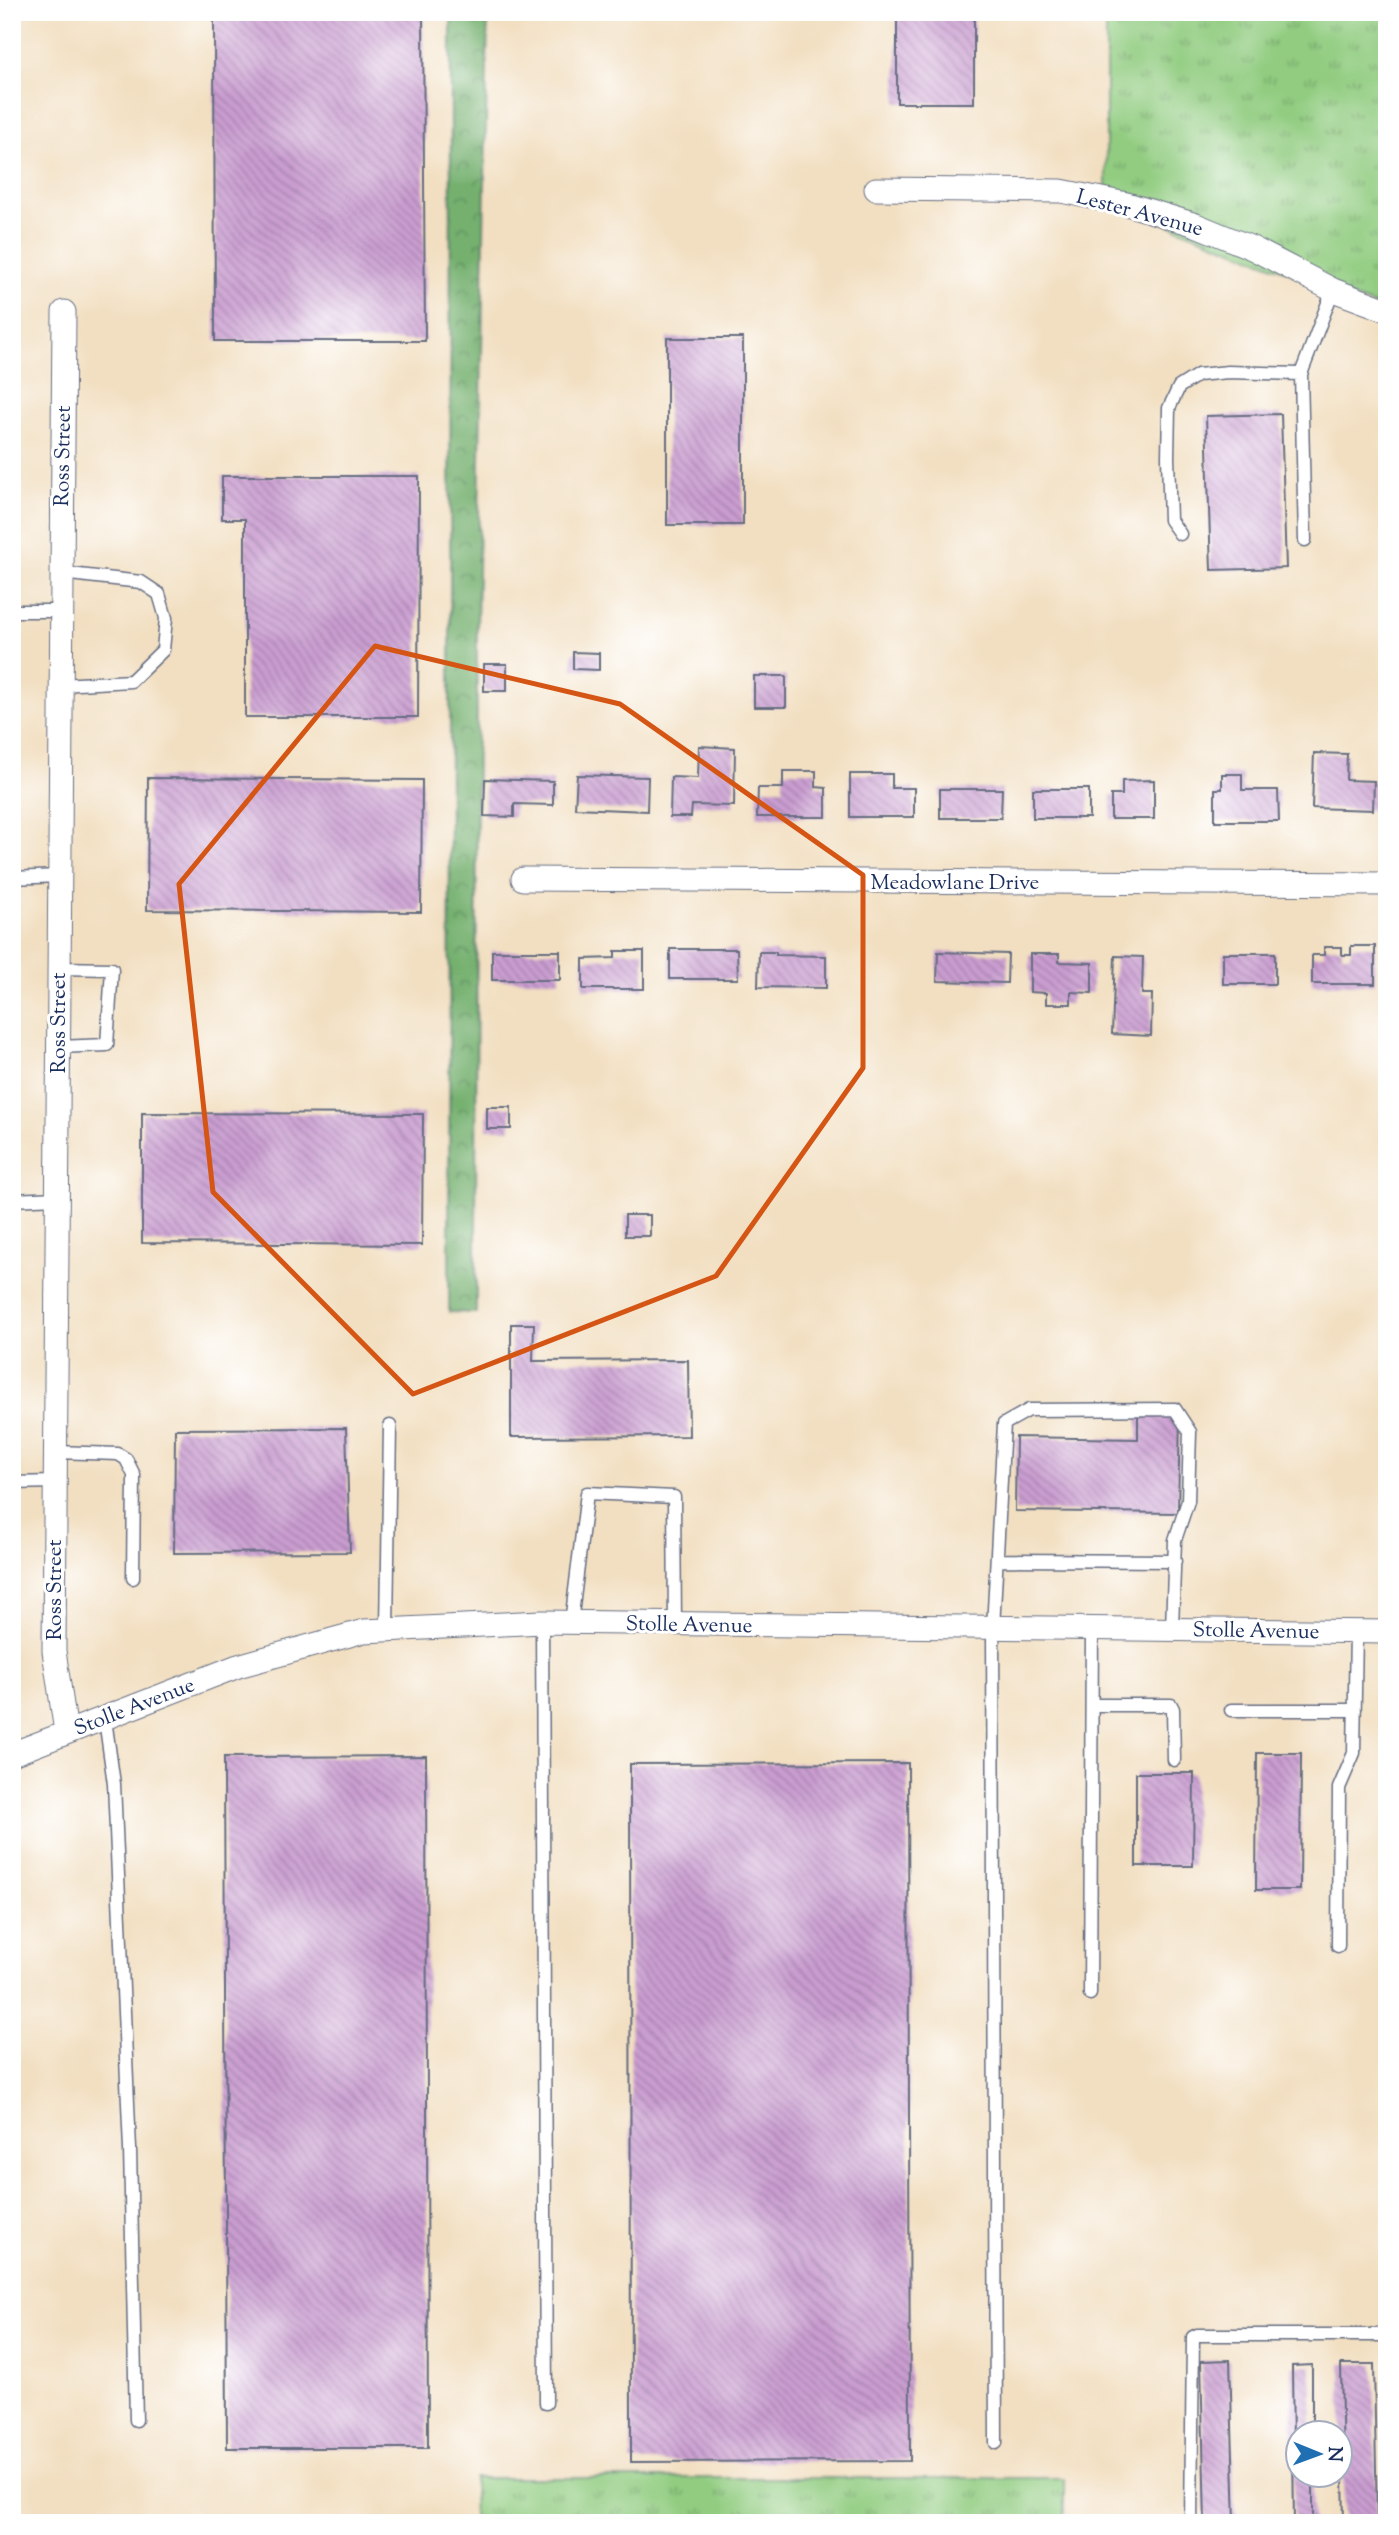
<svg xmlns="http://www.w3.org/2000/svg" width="1399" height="2535" viewBox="0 0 1399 2535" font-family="'Sorts Mill Goudy',serif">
<defs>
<pattern id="grass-tufts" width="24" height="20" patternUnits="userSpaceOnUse" patternTransform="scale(1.75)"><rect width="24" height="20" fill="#91cc80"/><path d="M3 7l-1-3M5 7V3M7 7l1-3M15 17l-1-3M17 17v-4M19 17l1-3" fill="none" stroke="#76a66c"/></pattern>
<pattern id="forest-crowns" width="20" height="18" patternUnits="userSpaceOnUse" patternTransform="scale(1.75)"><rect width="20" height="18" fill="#74b06e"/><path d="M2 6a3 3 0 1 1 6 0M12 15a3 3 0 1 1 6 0" fill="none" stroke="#5e905e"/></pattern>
<pattern id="building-back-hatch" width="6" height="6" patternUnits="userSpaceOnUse" patternTransform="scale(1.75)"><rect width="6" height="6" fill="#ca9dd0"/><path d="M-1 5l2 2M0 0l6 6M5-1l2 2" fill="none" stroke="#a380ac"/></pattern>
</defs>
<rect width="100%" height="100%" fill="#fff"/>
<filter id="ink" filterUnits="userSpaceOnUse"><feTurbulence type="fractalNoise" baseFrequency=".0143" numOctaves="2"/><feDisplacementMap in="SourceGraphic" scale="14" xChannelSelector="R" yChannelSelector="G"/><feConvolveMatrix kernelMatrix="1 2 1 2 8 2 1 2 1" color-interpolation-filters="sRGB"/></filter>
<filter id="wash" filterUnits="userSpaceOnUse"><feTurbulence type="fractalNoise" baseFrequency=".00686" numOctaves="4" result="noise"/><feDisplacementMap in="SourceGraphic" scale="28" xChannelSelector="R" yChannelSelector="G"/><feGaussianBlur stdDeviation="1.57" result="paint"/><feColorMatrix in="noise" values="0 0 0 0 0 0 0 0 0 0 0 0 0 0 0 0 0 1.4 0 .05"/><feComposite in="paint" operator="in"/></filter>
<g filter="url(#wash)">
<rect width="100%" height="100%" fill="#f2dfc1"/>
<!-- grass -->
<path fill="url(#grass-tufts)" stroke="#567e6f" stroke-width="2" d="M1106 12H1387V94H1383L1378 307 1106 200Z
M474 2478H1064V2523H473Z"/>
<!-- forest -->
<path fill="url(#forest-crowns)" stroke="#487066" stroke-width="2" d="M451 12H488L477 630 476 1313 449 1312Z"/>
<g id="blocks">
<!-- building -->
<path fill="url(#building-back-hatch)" d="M214 12H423L425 341H215Z
M897 12H974V103H897Z
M667 338H743V525H667Z
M1281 414 1286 568 1211 570 1206 416Z
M222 476H419L418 717H245V519H222Z
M573 652 599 653V670L573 669Z
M484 664H507V691H484Z
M754 676H786V707H754Z
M699 746 735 748 734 806 692 805 691 817H670L671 777 698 778Z
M1314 753 1347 754 1346 780 1374 781 1373 810 1312 808Z
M783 771H816V787L826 788V817H757L758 788H783Z
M850 774H892V788H914V817H850Z
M1222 774H1242V790H1278L1279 821H1215V789H1222Z
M577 775 648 777 647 811 575 808Z
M148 778 422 780 421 912 147 910Z
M485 779 553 781V805L514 804V817L484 816Z
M1154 780V819H1111V795H1122V781Z
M940 789H1002L1001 818H940Z
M1033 789H1089V818H1033Z
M1351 946H1375V984H1312V955H1324V947H1342V955H1351Z
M670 949H737L738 979H670Z
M492 951H560V980H492Z
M615 951H644V989H583V959L615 958Z
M759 952H776V955L826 956V988L758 987Z
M938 952 1008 954 1007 983 937 981Z
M1223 953H1275V984H1223Z
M1030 954H1059V962L1092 963V993L1071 992V1004H1046V993L1030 992Z
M1115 956 1143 957 1142 994H1152L1151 1036 1112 1034Z
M487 1107H511V1129H487Z
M142 1113 423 1114 422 1245 142 1243Z
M625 1215H650V1236H625Z
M511 1324H534L533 1361 688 1360 689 1436 511 1437Z
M1138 1413H1180L1178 1513 1015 1511 1016 1437 1138 1439Z
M346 1428 350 1552 174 1553 175 1429Z
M1257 1753H1301L1300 1890H1256Z
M426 1756 428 2448H227L224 1757Z
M908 1763 910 2461 631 2462 630 1764Z
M1136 1773H1194L1193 1866H1136Z
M1230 2360 1235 2523H1205L1201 2361Z
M1341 2364H1374L1377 2523H1344Z
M1312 2365V2434H1298V2476H1313V2523H1294L1292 2366Z"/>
</g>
</g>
<g filter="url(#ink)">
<use href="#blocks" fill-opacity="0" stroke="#666d81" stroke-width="2"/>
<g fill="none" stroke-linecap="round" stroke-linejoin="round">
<defs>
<path id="service" d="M1180 534 1170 520 1168 457 1169 408 1179 387 1198 375 1228 372 1301 374
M1305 540 1301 374 1333 290
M12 611H61
M60 685 131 681 163 650 166 618 159 594 141 582 61 573
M12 878 59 876
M58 1047 107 1045 112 969 58 968
M12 1200 57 1198
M55 1452 118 1454 126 1459 134 1475 133 1578
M12 1483 55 1482
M997 1560 1175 1561
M542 1622 546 2403
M571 1623 587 1493 674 1497 675 1624
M387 1629 390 1426
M1093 1705H1171L1173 1709 1174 1760
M1231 1710H1355
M105 1719 114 1784 130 2149 136 2420
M1338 1946 1339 1788 1354 1753 1356 1631
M1090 1994 1092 1629
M996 2443 993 1628 1004 1424 1029 1410 1175 1409 1190 1432 1188 1501 1175 1540 1172 1629
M1191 2523 1193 2337 1197 2335H1387"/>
<path id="minor" d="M876 189 1061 191 1127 204 1196 225 1252 248 1333 290 1387 310
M64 312 54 1651 66 1732
M523 879 1387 884
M12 1754 238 1666 364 1631 542 1622 1387 1632"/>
</defs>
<!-- service casing -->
<use href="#service" stroke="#666d81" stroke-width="15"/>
<!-- minor casing -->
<use href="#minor" stroke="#666d81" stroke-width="25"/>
<!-- service -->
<use href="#service" stroke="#fff" stroke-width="12"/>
<!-- minor -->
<use href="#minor" stroke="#fff" stroke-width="23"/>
</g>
</g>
<!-- marked area -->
<path fill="none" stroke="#d45514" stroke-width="5" stroke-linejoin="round" d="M375 646 620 704 863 875V1068L716 1276 413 1394 213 1192 179 884Z"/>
<g text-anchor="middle" stroke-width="6" stroke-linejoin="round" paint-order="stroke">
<!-- street labels -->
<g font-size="21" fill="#1b2f5e" stroke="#fff">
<text transform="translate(1140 212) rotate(15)" y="7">Lester Avenue</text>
<text transform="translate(62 456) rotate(-89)" y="7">Ross Street</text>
<text x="955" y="889">Meadowlane Drive</text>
<text transform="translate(58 1023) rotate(-90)" y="7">Ross Street</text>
<text transform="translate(54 1590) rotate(-90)" y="7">Ross Street</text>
<text transform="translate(689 1624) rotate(1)" y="7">Stolle Avenue</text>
<text transform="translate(1256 1630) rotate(1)" y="7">Stolle Avenue</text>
<text transform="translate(134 1706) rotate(-21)" y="7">Stolle Avenue</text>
</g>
</g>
<!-- margin -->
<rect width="1399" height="2535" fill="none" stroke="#fff" stroke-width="42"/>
<!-- north arrow -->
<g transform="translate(1319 2454) rotate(91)"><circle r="33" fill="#ffffff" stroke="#a4acbf" stroke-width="2"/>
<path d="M0-5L12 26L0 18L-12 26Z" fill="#1f6fb2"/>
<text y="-10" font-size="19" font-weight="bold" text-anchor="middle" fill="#1b2f5e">N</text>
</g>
</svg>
